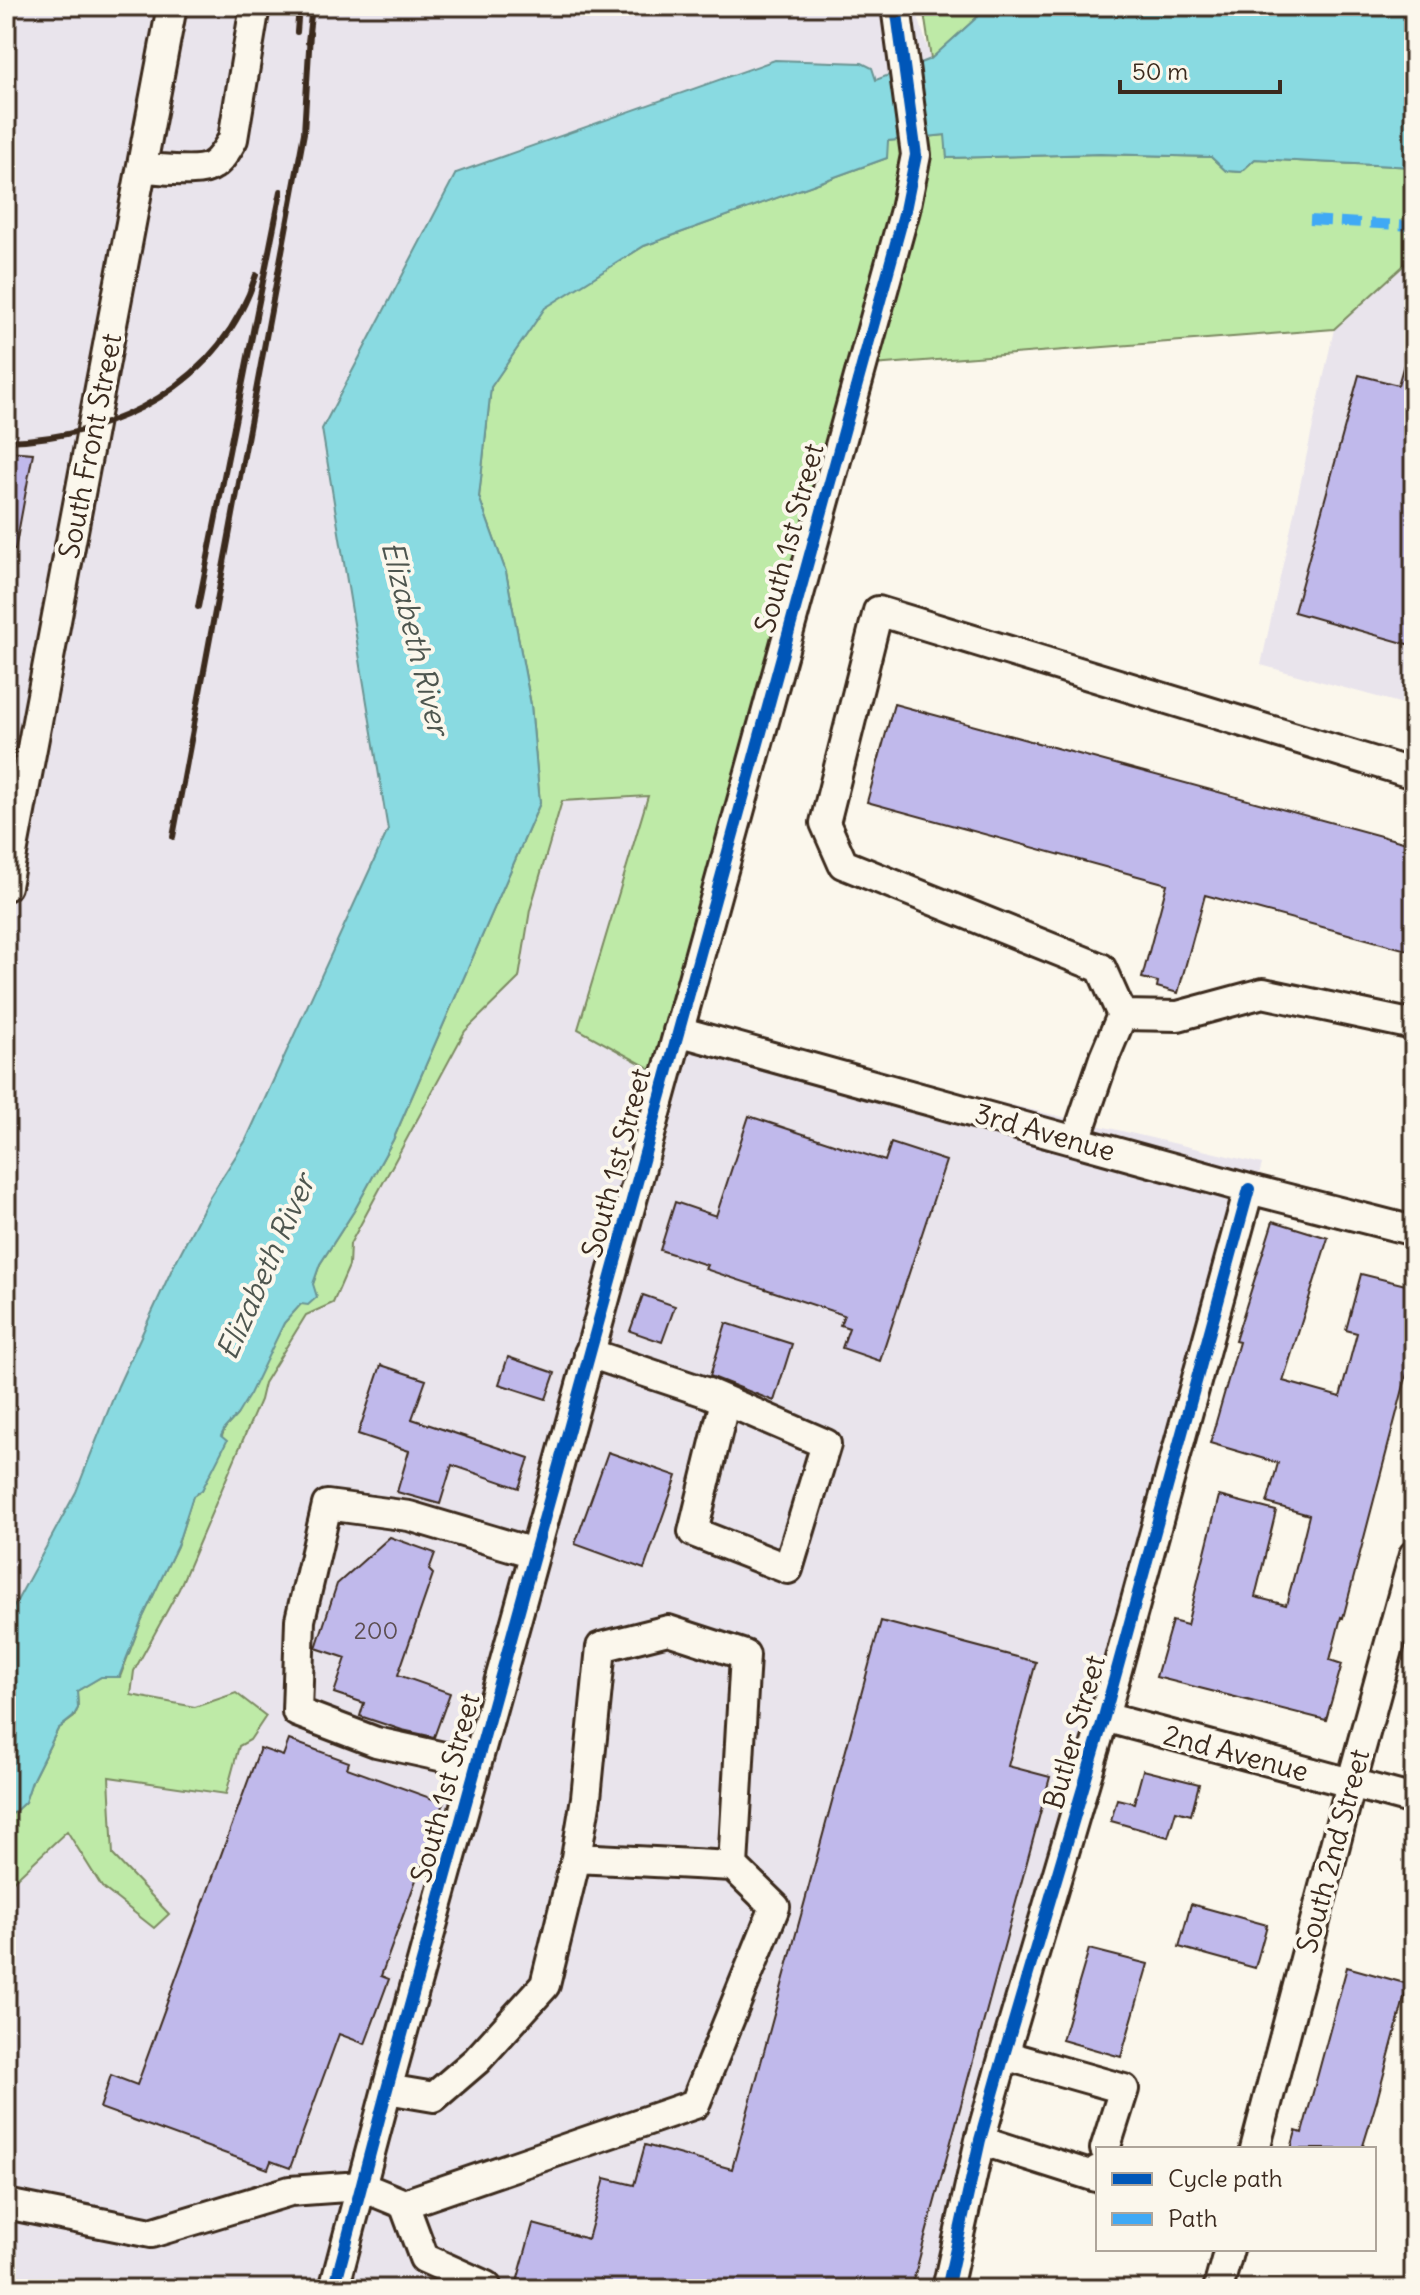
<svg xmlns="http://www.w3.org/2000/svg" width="1420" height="2295" viewBox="0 0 1420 2295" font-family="Delius,sans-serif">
<rect width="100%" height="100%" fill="#fbf7ec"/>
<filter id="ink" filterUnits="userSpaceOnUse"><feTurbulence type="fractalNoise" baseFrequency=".0125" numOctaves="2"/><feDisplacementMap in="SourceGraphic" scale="16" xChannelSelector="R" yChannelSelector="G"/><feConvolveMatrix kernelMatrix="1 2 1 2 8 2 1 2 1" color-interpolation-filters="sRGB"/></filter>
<g filter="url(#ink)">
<!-- built -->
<path fill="#e9e4ec" d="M6 6H915L931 59 875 80 872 68 775 60 456 173 322 429 388 830 246 1140 209 1198 172 1269 118 1386 76 1492 6 1621Z
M1414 256V707L1261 665 1334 329Z
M648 795 578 1029 672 1025 1262 1164 956 2289H6V1833L12 1831 540 803Z"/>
<!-- green -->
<path fill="#beeaa7" stroke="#7c8a62" stroke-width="2" d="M923 6H985L984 11 931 59Z
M946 135 947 158 1100 154 1211 157 1226 171 1241 172 1255 159 1414 167V256L1334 329 860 366 658 1073 578 1029 648 796 562 801 530 910 519 978 465 1031 350 1244 349 1266 333 1303 306 1315 264 1383 260 1400 179 1589 134 1671 131 1695 195 1707 236 1693 266 1716 250 1740 239 1746 226 1794 109 1777 113 1855 169 1914 154 1928 102 1887 67 1831 6 1888V1833L12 1831 11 1815 25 1802 32 1781 58 1729 74 1717 78 1708 77 1691 101 1677H120L142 1619 177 1546 193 1496 202 1490 225 1428 237 1415 284 1323 301 1304 313 1284 320 1264 354 1211 393 1140 540 803 531 705 506 572 479 497 491 387 545 307 644 246 887 158V141Z"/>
<!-- water -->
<path fill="#89dae1" stroke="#6a9493" stroke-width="2" d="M985 6H1299C1316 12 1314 7 1330 6 1337 6 1343 8 1350 8 1374 11 1391 6 1414 18V167L1255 159 1241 172 1226 171 1211 157 1100 154 947 158 945 135 888 141 887 158 644 246 545 308 491 387 479 497 506 572 531 705 540 803 393 1140 354 1211 320 1264 313 1284 317 1297 308 1305 301 1304 284 1323 250 1394 237 1415 225 1428 221 1436 227 1441 202 1490 193 1496 177 1546 142 1619 119 1677H101L77 1691 78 1708 73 1717 58 1729 32 1781 25 1802 11 1815 12 1831 6 1833V1621L76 1492 118 1386 172 1269 209 1198 246 1140 388 830 322 429 456 173 775 60 862 63 872 68 876 80 931 59 983 12Z"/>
<!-- building -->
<path fill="#c0b9eb" stroke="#3b2a1e" stroke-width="2" d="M1409 347 1414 348V646L1294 612 1359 375 1398 385Z
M6 451 33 453 15 550 6 549Z
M894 704 1414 845V952L1205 895 1178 993 1157 987 1158 982 1142 978 1167 884 867 802Z
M749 1116 885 1161 891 1143 946 1161 880 1361 842 1348 849 1328 840 1325 844 1315 705 1269 707 1265 660 1250 675 1202 716 1216Z
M1273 1221 1328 1238 1283 1381 1340 1397 1357 1333 1346 1330 1361 1274 1414 1287V1347L1343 1618 1341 1617 1330 1660 1342 1664 1326 1720 1156 1677 1172 1621 1187 1625 1219 1496 1276 1511 1255 1597 1286 1605 1295 1572 1309 1515 1267 1503 1278 1463 1210 1443 1239 1342 1235 1341Z
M643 1295 675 1306 662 1342 630 1331Z
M726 1323 792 1344 774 1401 710 1376Z
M508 1357 555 1373 546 1399 499 1384Z
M381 1365 426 1380 412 1419 529 1458 519 1488 452 1465 440 1504 397 1492 409 1451 358 1434Z
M608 1452 677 1476 644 1569 575 1544Z
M390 1537 435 1553 429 1570 433 1574 398 1675 450 1693 434 1737 402 1730 360 1716 364 1703 334 1693 346 1658 316 1648 337 1584Z
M881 1621 1036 1662 1008 1766 1050 1777 911 2289H515L533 2224 588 2239 605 2178 634 2185 645 2145 732 2169Z
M289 1740 349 1762 347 1768 444 1803 381 1976 389 1979 365 2044 339 2034 290 2168 271 2161 268 2169 100 2108 111 2075 137 2085 260 1748 283 1756Z
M1143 1770 1199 1784 1191 1815 1176 1811 1168 1837 1111 1821 1117 1799 1134 1803Z
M1191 1904 1267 1925 1255 1968 1179 1947Z
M1089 1949 1148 1964 1121 2057 1062 2040Z
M1347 1967 1408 1984 1377 2100 1362 2149H1291L1296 2131 1302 2133Z"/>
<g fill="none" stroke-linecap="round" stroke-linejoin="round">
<defs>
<path id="minor" d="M142 168C159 168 200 175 213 165 222 159 227 149 233 139L255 6
M6 886 172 6
M1122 1015 1178 1016 1263 993 1414 1025
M678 1031 1249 1189 1414 1231
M1076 1140 1104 1058 1122 1015 1101 968 843 864 825 823 878 611 1414 774
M589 1353 708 1393 826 1444 788 1569 693 1532 725 1401
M1104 1717 1414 1800
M476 1764 376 1742 297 1712 300 1620 327 1505 409 1516 534 1553
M576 1858 733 1866
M1004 2055 1124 2089 1105 2149
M387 2089 434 2097 477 2060 545 1985 576 1858 586 1798 601 1647 668 1630 745 1655 733 1866 775 1907 695 2104 404 2204
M980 2140 1096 2177 1098 2170
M1255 2149 1351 1784 1414 1555
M6 2204 151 2233 290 2191 360 2186 404 2204 424 2258 486 2286V2289
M334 2289 387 2089 905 210 916 155 896 6
M947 2289 980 2140 1004 2055 1104 1717 1249 1189
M1218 2289 1229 2249"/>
</defs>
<!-- minor casing -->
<use href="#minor" stroke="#3b2a1e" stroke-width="34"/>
<!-- minor -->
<use href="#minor" stroke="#fbf7ec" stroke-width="28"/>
<!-- rail -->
<path stroke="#3b2a1e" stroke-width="6" d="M297 32 299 6
M308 42 312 6
M6 441C115 438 221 384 256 275
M198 607 281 191
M173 837 304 133 310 33"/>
<!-- quiet -->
<path stroke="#3fa9f5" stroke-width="10" stroke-dasharray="20 10" stroke-linecap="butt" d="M1310 220 1414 226"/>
<defs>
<path id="cycleway" d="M334 2289 387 2089 905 210 916 155 896 6
M947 2289 980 2140 1004 2055 1104 1717 1249 1189"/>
</defs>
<!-- cycleway casing -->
<use href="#cycleway" stroke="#fbf7ec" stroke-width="17"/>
<!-- cycleway -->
<use href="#cycleway" stroke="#0057b8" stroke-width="12"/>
</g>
</g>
<g text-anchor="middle" stroke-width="8" stroke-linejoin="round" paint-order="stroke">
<!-- number labels -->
<g font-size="24" fill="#5c4e51">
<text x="376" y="1639">200</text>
</g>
<!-- street labels -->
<g font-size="28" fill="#3b2a1e" stroke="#fbf7ec">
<text transform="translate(90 446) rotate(-79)" y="10">South Front Street</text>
<text transform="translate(789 538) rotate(-75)" y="10">South 1st Street</text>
<text transform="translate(1045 1132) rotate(16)" y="10">3rd Avenue</text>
<text transform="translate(616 1163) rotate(-75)" y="10">South 1st Street</text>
<text transform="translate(1074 1732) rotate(-74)" y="10">Butler Street</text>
<text transform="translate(1236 1753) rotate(15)" y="10">2nd Avenue</text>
<text transform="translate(445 1788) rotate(-75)" y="10">South 1st Street</text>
<text transform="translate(1333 1851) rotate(-75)" y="10">South 2nd Street</text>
</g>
<!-- water labels -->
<g font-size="30" font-style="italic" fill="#4e564f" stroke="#fbf7ec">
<text transform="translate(415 638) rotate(76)" y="10">Elizabeth River</text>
<text transform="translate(266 1267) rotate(-66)" y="10">Elizabeth River</text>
</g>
</g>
<!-- margin -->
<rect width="1420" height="2295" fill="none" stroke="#fbf7ec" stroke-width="32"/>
<rect x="16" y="16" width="1388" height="2263" fill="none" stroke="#3b2a1e" stroke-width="3" filter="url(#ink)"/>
<!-- legend -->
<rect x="1096" y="2147" width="280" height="104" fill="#fbf7ec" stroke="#aea59a" stroke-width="2"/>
<rect x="1112" y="2173" width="40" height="12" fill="#0057b8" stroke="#aea59a" stroke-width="2"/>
<text x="1168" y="2187" font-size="24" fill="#3b2a1e">Cycle path</text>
<rect x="1112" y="2213" width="40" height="12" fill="#3fa9f5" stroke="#aea59a" stroke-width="2"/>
<text x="1168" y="2227" font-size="24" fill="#3b2a1e">Path</text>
<!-- scale -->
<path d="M1120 80v12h160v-12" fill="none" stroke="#3b2a1e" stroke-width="4"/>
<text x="1132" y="80" font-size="24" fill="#3b2a1e" stroke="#fbf7ec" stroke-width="6" paint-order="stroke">50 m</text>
</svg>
